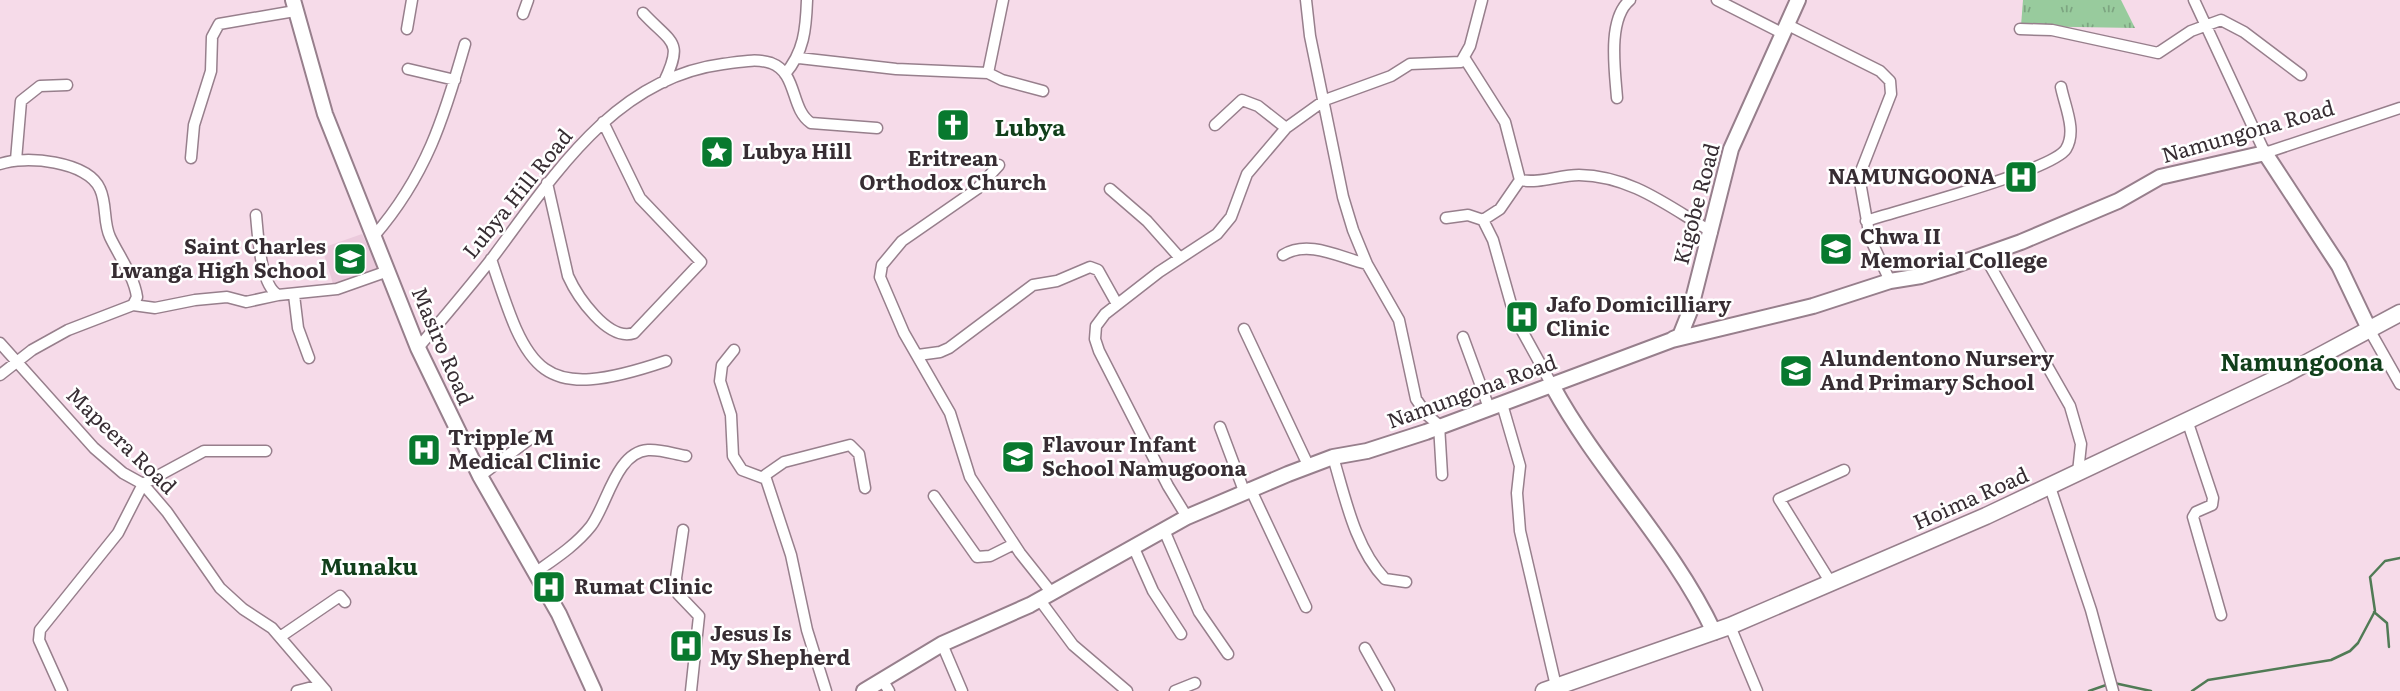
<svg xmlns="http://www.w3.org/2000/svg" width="2400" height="691" viewBox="0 0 2400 691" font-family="Literata,serif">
<defs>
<pattern id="grass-tufts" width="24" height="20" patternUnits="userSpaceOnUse" patternTransform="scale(1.75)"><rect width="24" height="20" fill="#98cb9d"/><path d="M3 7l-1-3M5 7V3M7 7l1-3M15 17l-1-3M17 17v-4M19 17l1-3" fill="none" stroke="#7da581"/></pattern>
</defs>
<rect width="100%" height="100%" fill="#f6dbe9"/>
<!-- built -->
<path fill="#ebcadc" d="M362 234 379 270 334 287 322 248Z"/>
<!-- grass -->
<path fill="url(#grass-tufts)" d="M2023 0H2121L2135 28 2021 26Z"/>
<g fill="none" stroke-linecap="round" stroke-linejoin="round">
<!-- stream -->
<path stroke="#507b55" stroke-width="2.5" d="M2374 612 2387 623 2389 647
M2114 683 2151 691
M2089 691 2109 684
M2192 691 2208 680 2331 660 2350 651 2358 643 2375 611 2370 577 2385 561 2400 558"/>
<defs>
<path id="street" d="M1306 0 1310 36 1343 197 1353 230 1367 264 1399 320 1416 399 1427 415 1439 425 1442 475
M1717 0 1782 33
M2194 0 2265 153 2400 108
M643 13C672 44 684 40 664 82
M523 14 528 0
M1786 24 1880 71 1890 81 1891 94 1859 176 1870 238 1890 281
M407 29 412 0
M2020 29 2052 30 2158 53 2191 31 2221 20 2244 32 2301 75
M799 58 896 69 988 73 1002 80 1043 91
M1465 59 1505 122 1520 180C1539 184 1559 175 1579 175 1632 176 1669 207 1712 232
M408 69 455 80
M988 73 1003 0
M785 74C804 52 806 29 807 0
M1617 98C1615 71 1607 19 1630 0
M1215 125 1242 100 1258 106 1286 128
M191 158 194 125 211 71 212 37 219 24 295 11
M16 160 21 101 40 86 67 85
M0 164C25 155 88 161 100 189 107 204 103 222 110 237 119 256 134 276 137 297L133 305 68 330 32 350 0 375
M999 165 977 189 902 241 882 265 880 277 904 333 950 413 970 477 1020 553 1051 592
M547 183 568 276C577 296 608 342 634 333L701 262 640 198 603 122
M1110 189 1147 221 1180 258
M256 215C258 234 260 285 278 295L337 289 388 271
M1446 218 1468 215 1483 220 1493 240 1515 318 1553 387
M1483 220 1500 209 1520 180
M1866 221C1899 210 2052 171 2066 149 2077 131 2065 107 2061 87
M374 236C426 176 444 118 465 44
M1283 255C1309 239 1341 258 1367 264
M1984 255 2070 406 2081 444 2078 472
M491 259C528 373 539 404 666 361
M294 295 298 328 309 358
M133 305 155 308 195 300 227 297 246 302 278 295
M1244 329 1309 467
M2370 331 2400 384
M1463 337 1489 408
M0 343 94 448 123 473 143 484 167 512 220 588 243 609 272 628 326 691
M418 348C443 318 469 288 493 257 553 177 614 78 723 64 739 62 756 58 771 63 798 73 790 109 811 123L877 128
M734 350 722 365 720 381 731 415 733 456 742 470 766 479 791 555 807 630 826 691
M918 355 940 352 949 348 1033 285 1057 281 1090 267 1098 270 1117 304
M1502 404 1520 466 1517 493 1520 531 1556 686
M2187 420 2213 498 2212 505 2196 512 2193 517 2221 615
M1220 427 1244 491
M1333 457C1345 497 1355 548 1385 579L1406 582
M480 476 534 436
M764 476 784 462 850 445 859 454 865 488
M2050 487 2091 610 2113 691
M1250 488 1306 607
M934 496 977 557 990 556 1014 544
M1187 517 1168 486 1099 351 1095 339 1096 326 1105 314 1159 272 1217 234 1231 217 1247 174 1286 128 1325 100 1391 76 1410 64 1461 62 1470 46 1482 0
M683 530 676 578 678 594 699 616 691 691
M1164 530 1199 612 1228 654
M1133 546 1153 591 1181 634
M536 572C556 558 576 545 591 526 607 505 616 452 648 450 660 449 674 454 686 456
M1831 583 1779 499 1844 470
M1039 599 1073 645 1127 691
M1730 626 1757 691
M280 637 340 596 345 602
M942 644 962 691
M1365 648 1389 691
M883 681 889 691
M62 691 39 640 40 630 118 533 143 484 204 451H266
M297 691 320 685
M1175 691 1195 683"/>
<path id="secondary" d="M293 0 325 114 418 348 480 476 559 614 594 691
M1673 339 1680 336 1690 311 1731 149 1798 0
M1553 387C1600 473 1672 543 1714 632
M864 691 942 644 1030 605 1187 517 1288 474 1333 457 1367 451 1426 432 1672 340 1813 306 1890 281 1921 276 1953 266 2021 242 2118 201 2160 177 2265 153 2339 266 2370 331"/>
<path id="primary" d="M1544 691 1730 626 1986 516 2284 375 2400 313"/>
</defs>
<!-- street casing -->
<use href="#street" stroke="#977f8c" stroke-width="13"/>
<!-- secondary casing -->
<use href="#secondary" stroke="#977f8c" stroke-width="18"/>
<!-- primary casing -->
<use href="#primary" stroke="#977f8c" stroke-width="19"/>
<!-- street -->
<use href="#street" stroke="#fff" stroke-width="10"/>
<!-- secondary -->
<use href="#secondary" stroke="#fff" stroke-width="14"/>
<!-- primary -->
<use href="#primary" stroke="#fff" stroke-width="16"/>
</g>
<!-- icons -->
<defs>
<symbol id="church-square" viewBox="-11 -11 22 22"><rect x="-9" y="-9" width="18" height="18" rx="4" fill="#08792e" stroke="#fff"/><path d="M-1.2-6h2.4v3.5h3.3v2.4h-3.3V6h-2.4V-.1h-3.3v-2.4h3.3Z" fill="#fff"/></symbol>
<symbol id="sight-square" viewBox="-11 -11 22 22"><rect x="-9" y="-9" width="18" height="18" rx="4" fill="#08792e" stroke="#fff"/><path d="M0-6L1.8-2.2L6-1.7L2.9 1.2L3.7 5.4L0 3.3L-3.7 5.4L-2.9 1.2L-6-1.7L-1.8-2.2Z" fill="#fff"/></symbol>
<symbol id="hospital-square" viewBox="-11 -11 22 22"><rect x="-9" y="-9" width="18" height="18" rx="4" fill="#08792e" stroke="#fff"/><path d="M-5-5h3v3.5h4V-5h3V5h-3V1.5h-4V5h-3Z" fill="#fff"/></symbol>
<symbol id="university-square" viewBox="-11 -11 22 22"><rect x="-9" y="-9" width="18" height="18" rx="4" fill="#08792e" stroke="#fff"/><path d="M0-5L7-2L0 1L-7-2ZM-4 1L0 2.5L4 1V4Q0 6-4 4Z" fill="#fff"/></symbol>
<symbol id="school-square" viewBox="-11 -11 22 22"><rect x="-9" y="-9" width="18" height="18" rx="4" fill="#08792e" stroke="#fff"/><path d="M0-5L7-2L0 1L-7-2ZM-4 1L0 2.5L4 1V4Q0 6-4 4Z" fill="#fff"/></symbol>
</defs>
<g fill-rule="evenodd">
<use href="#church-square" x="934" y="106" width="38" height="38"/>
<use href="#sight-square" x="698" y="133" width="38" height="38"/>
<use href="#hospital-square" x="2002" y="158" width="38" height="38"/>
<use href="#university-square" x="1817" y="230" width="38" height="38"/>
<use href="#school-square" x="331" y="240" width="38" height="38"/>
<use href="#hospital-square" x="1503" y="298" width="38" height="38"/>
<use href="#school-square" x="1777" y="352" width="38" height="38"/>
<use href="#hospital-square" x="405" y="431" width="38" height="38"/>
<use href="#school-square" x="999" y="438" width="38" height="38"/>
<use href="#hospital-square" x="530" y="568" width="38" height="38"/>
<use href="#hospital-square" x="667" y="627" width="38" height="38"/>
</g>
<g text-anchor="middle" stroke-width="5" stroke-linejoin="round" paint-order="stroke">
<!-- street labels -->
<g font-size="21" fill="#372d33" stroke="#fff">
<text transform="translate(2248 132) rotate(-16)" y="7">Namungona Road</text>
<text transform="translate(518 194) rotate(-51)" y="7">Lubya Hill Road</text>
<text transform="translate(1697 204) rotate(-75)" y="7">Kigobe Road</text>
<text transform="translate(442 346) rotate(67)" y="7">Masiro Road</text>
<text transform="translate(1472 392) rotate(-20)" y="7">Namungona Road</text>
<text transform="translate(121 441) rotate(44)" y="7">Mapeera Road</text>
<text transform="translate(1971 499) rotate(-24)" y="7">Hoima Road</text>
</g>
<!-- poi labels -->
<g font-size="21" font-weight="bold" fill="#372d33" stroke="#fff" text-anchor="start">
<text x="742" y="159">Lubya Hill</text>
<text x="953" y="166" text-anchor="middle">Eritrean<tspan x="953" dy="24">Orthodox Church</tspan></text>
<text x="1996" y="184" text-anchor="end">NAMUNGOONA</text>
<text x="1860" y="244">Chwa II<tspan x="1860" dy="24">Memorial College</tspan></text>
<text x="326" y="254" text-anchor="end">Saint Charles<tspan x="326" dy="24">Lwanga High School</tspan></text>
<text x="1546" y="312">Jafo Domicilliary<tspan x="1546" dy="24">Clinic</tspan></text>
<text x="1820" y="366">Alundentono Nursery<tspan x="1820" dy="24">And Primary School</tspan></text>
<text x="448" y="445">Tripple M<tspan x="448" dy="24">Medical Clinic</tspan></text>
<text x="1042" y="452">Flavour Infant<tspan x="1042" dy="24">School Namugoona</tspan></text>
<text x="574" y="594">Rumat Clinic</text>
<text x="710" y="641">Jesus Is<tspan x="710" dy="24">My Shepherd</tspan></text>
</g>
<!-- neighbourhood labels -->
<g font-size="23" font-weight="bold" fill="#113f1b" stroke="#fff">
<text x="1030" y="136">Lubya</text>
<text x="369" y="575">Munaku</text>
</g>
<!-- quarter labels -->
<g font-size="24" font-weight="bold" fill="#113f1b" stroke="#fff">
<text x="2302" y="371">Namungoona</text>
</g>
</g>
</svg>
